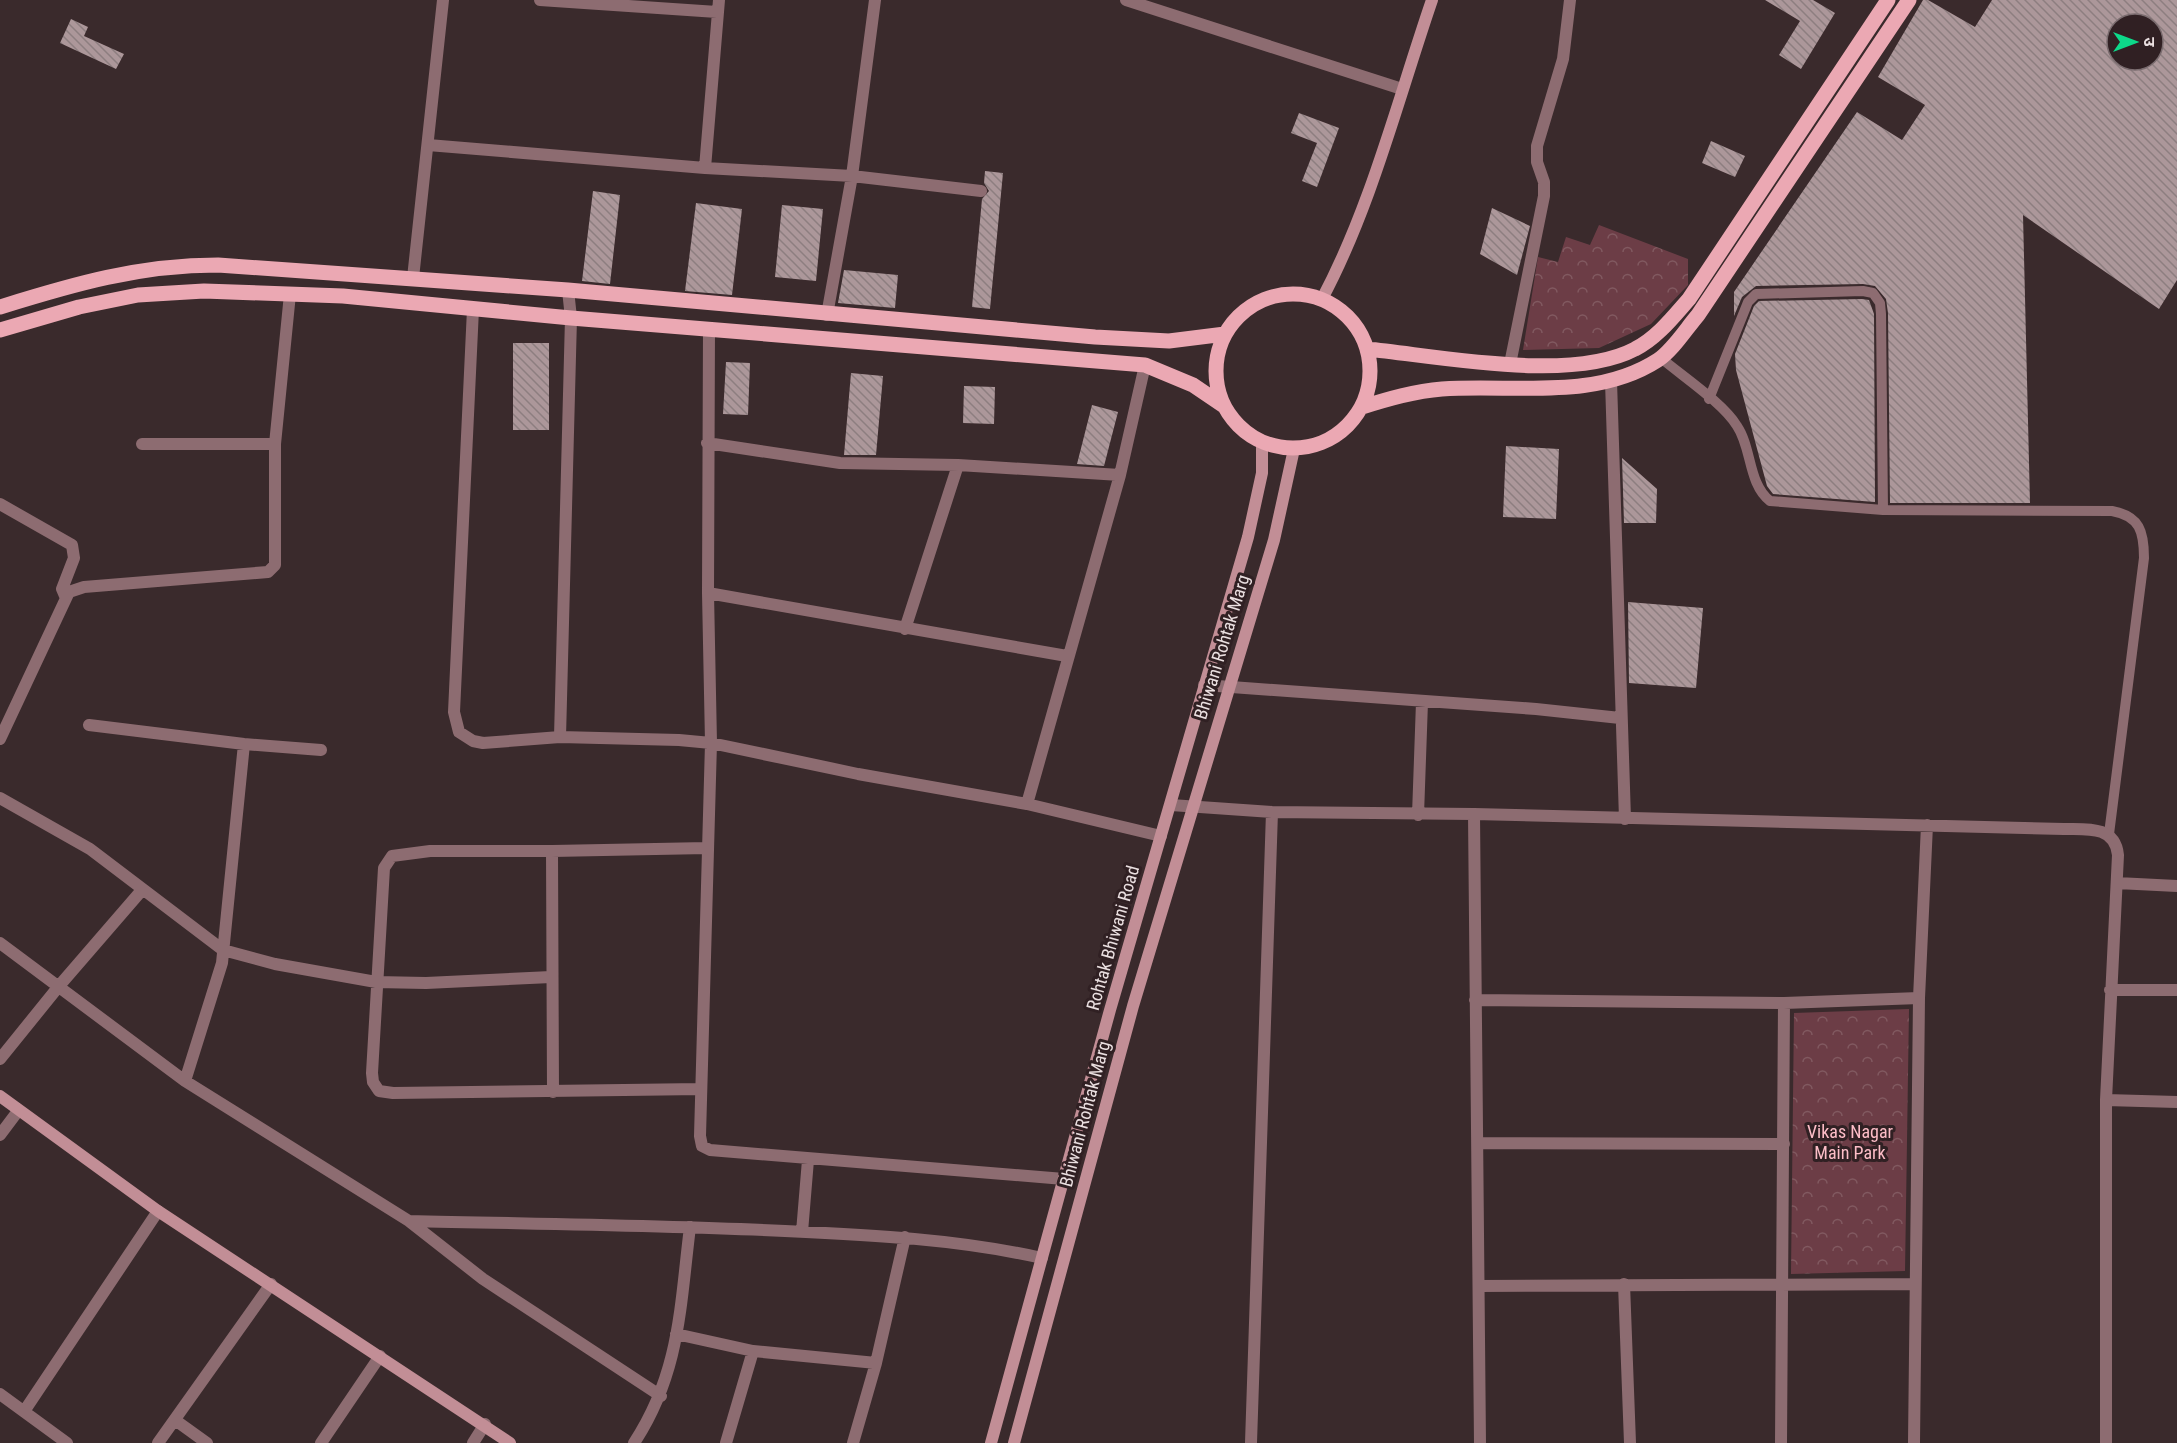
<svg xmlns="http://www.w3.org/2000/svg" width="2177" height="1443" viewBox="0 0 2177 1443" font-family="'Roboto Condensed','Noto Sans Devanagari',sans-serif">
<defs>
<pattern id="forest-crowns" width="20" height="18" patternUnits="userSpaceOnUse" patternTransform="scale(1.5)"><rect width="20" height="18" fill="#6c3d46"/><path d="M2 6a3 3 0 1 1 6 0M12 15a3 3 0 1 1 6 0" fill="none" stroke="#815960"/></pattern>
<pattern id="building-back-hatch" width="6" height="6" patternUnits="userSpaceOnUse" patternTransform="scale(1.5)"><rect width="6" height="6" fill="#ac979a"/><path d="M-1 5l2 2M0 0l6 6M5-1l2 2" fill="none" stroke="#8d7e80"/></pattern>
</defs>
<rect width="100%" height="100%" fill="#3a2a2c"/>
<!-- forest -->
<path fill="url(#forest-crowns)" d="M1599 225 1688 259V285L1651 324 1599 348 1523 350 1538 257 1558 262 1566 237 1590 245Z
M1909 1009 1905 1271 1791 1274 1794 1013Z"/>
<!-- building -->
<path fill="url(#building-back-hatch)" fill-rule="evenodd" d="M1765 0H1813L1835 13 1801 69 1779 55 1800 21Z
M1923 0H1928L1975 27 1992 0H2177V280L2159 309 2023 215 2030 503H1890L1888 313 1886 299 1875 286 1863 284 1756 286 1742 297 1734 316V292L1857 112 1902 140 1925 105 1878 77ZM2117 24H2153V60H2117Z
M71 19 88 27 84 36 124 54 116 69 60 43Z
M1299 113 1339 128 1317 187 1302 181 1317 143 1291 133Z
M1711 141 1745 156 1735 177 1702 163Z
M985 171 1003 173 990 309 972 307 982 199 989 191 984 183Z
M593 191 620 195 610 284 582 281Z
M696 203 742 209 732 295 685 291Z
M782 205 823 209 816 281 775 277Z
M1492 208 1530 226 1517 275 1480 254Z
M844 270 898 275 895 308 838 303Z
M1862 299 1869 300 1874 314 1875 502 1773 494 1767 486 1736 370 1735 354 1754 306 1759 301Z
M513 343H549V430H513Z
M726 362 750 363 748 415 723 414Z
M851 373 883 376 876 455H844Z
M964 386 995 387 994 424 963 423Z
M1092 405 1118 412 1104 466 1077 464Z
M1506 446 1559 449 1556 519 1503 517Z
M1622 458 1657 489 1656 523H1624Z
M1628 602 1703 608 1696 688 1629 683Z"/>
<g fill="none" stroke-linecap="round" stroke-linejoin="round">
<!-- lane -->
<path stroke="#8d6c71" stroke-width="10" d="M1661 358C1682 376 1723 403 1737 426 1752 448 1748 484 1770 501L1883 510 2112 511C2140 516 2144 532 2144 558L2109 834
M1709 399 1748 302 1756 294 1863 291 1873 293 1880 303 1881 314 1883 510"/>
<!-- street -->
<path stroke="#8d6c71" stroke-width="12" d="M540 0 717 12
M1126 0 1402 89
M428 145 705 168 852 176 981 191
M705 168 719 0
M413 278 443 0
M473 309 454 712 459 732 473 741 483 743 560 737 679 740 711 743 858 774 1027 804 1161 836
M827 315 852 176 875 0
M709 328 708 593 711 743 700 1136 702 1146 710 1150 1064 1179
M1510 364 1544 196V182L1537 162V146L1563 59 1570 0
M1611 381 1625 819
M707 443 840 463 958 465 1120 475
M142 444H275
M0 504 72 545 74 558 62 589 65 596
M708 593 1067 656
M905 629 958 465
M1204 685 1536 709 1620 718
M89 725 244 744 321 750
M560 737 571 318 568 290
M0 739 69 592 84 587 268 572 275 565V444L290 294
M0 798 90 849 223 950 275 964 376 982 426 983 551 977
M1027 804 1120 475 1145 365
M1171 805 1272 812 1474 814 2064 829C2088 829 2115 826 2118 855L2106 1100V1443
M1474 814 1480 1443
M1418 815 1422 702
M552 851 553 1092
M2117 883 2177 886
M0 943 185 1081 409 1221 483 1279 661 1396
M2110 990H2177
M1475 1000 1784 1003 1919 998
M0 1059 59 986 142 890
M185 1081 222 963 244 744
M701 1089 393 1093 379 1091 373 1082 372 1073 384 868 392 856 430 851H552L707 848
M2106 1100 2177 1102
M0 1135 18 1111
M1478 1143 1784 1144
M409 1221C534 1224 660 1225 785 1231 872 1235 957 1239 1042 1258
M802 1232 808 1160
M1624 1284 1630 1443
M1479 1286 1915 1284
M676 1334 753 1351 876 1363
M0 1394 67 1443
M25 1410 158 1211
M175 1420 207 1443
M158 1443 271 1284
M321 1443 380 1356
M473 1443 485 1424
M634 1443C680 1373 680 1307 690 1227
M726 1443 753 1351
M853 1443 876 1363 905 1237
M1251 1443 1272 812
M1781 1443 1784 1003
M1914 1443 1919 998 1927 825"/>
<!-- secondary -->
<path stroke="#c28e96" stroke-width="12" d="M1322 299C1371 207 1398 99 1432 0
M0 1096 158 1211 510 1443
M991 1443 1110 1010 1248 537 1262 473V442
M1014 1443 1133 1006 1274 540 1294 449"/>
<!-- primary -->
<path stroke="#eba8b3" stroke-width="15" d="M1216 371a77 77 0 1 1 154 0a77 77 0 1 1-154 0Z
M0 307C74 284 139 265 218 265L568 290 1095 337 1169 341 1225 334
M0 330 79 307 138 295 204 291 343 296 571 318 1145 365 1193 385 1224 406
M1367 349C1439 356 1571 383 1635 349 1657 338 1674 316 1689 299L1888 0
M1362 407C1388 399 1415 391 1442 389 1514 384 1595 401 1658 360 1673 350 1686 329 1698 315L1909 0"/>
</g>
<g text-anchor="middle" stroke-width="6" stroke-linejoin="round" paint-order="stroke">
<!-- street labels -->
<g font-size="18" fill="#eadfe0" stroke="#302023">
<text transform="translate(1222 647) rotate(-73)" y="6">Bhiwani Rohtak Marg</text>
<text transform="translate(1113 938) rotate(-74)" y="6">Rohtak Bhiwani Road</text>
<text transform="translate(1085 1114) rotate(-75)" y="6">Bhiwani Rohtak Marg</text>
</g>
<!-- park labels -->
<g font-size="18" fill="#fdbdc7" stroke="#302023">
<text x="1850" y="1138">Vikas Nagar<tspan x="1850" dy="21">Main Park</tspan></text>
</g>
</g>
<!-- north arrow -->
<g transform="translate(2135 42) rotate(90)"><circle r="28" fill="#302023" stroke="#7a6c6f" stroke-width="1.5"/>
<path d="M0-4.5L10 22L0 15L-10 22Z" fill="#0dd98a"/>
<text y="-9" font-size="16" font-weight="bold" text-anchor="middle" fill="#eadfe0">उ</text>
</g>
</svg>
